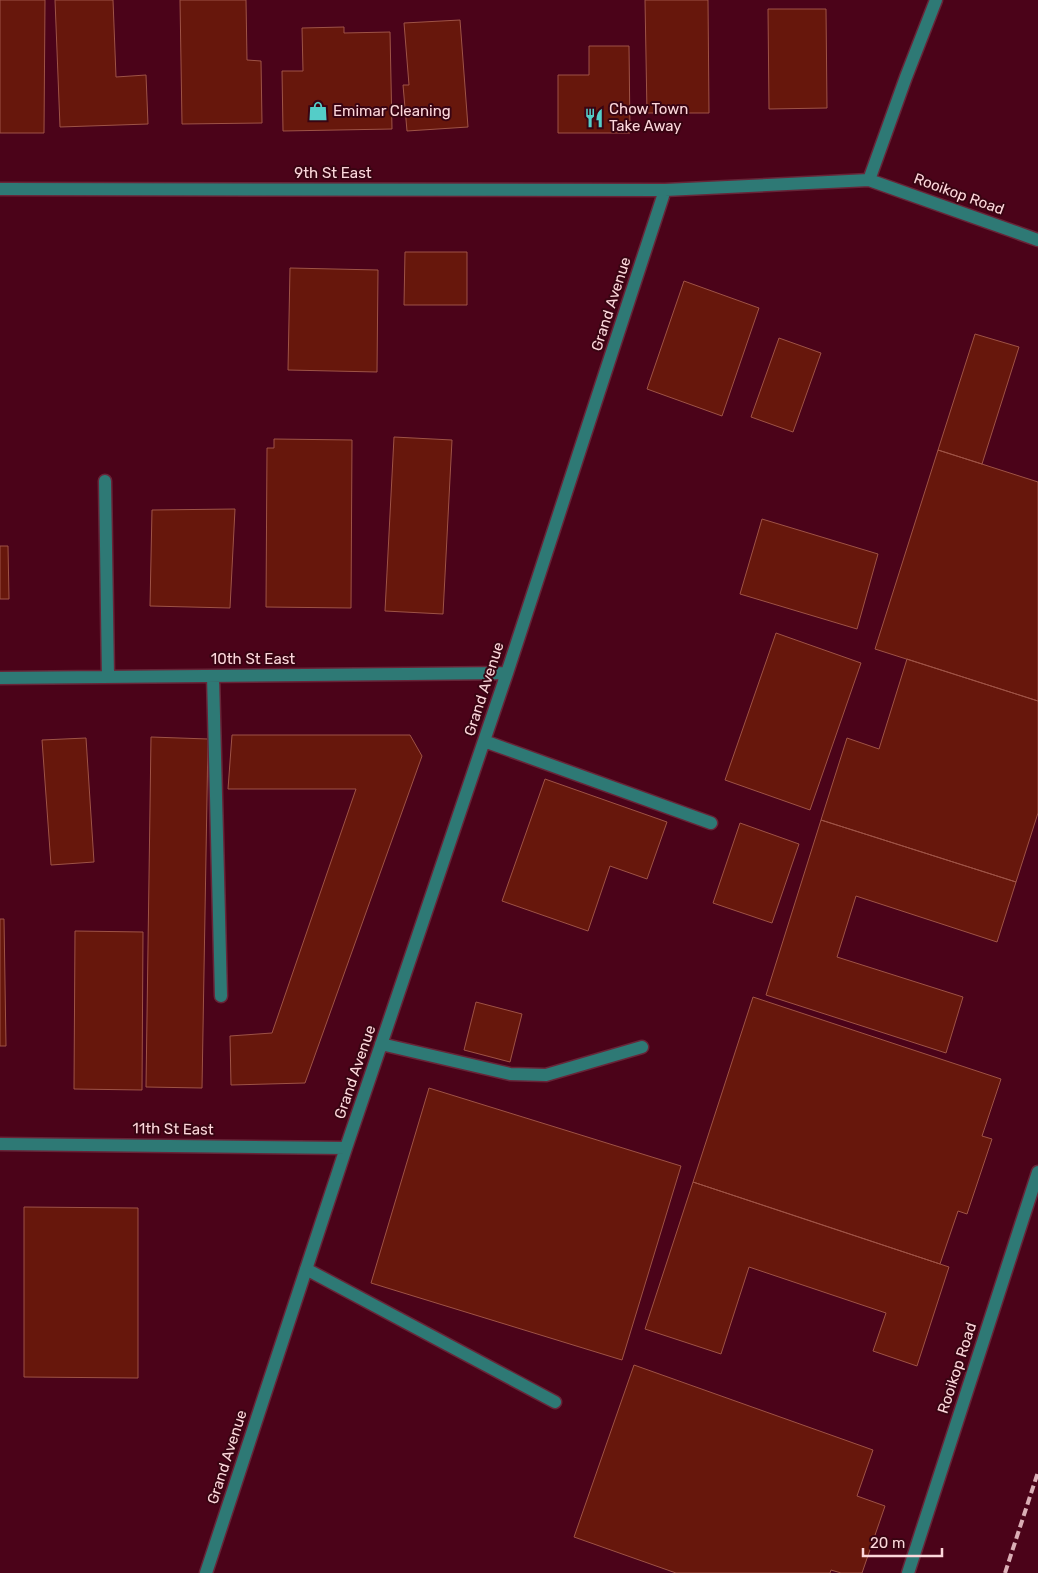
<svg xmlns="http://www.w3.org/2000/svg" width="1038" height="1573" viewBox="0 0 1038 1573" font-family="Rubik,sans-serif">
<rect width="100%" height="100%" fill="#4b0319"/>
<!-- building -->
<path fill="#67170c" stroke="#9e5346" d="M0 0H45L44 133H0Z
M55 0H113L116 77 146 75 148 124 60 127Z
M180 0H246L247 60 261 61 262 123 182 124Z
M645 0H708L709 113H647Z
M768 9H826L827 108 769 109Z
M460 20 468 127 407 131 403 85H409L404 23Z
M344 27V33L390 32 392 129 283 131 282 71H303L302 28Z
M589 46H629L630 133H558V75H589Z
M405 252H467V305H404Z
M290 268 378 270 377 372 288 370Z
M684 281 759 308 722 416 647 389Z
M975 334 1019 347 982 464 938 450Z
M779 338 821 353 793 432 751 417Z
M394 437 452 440 443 614 385 611Z
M274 439 352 440 351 608 266 607 267 448H274Z
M938 450 1038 482V701L875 649Z
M235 509 230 608 150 606 152 510Z
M762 519 878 554 857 629 740 594Z
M0 546H8L9 599H0Z
M776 633 861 663 810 810 725 780Z
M907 659 1038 701V813L1016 882 821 820 847 738 879 749Z
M232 735H410L422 756 305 1083 231 1085 230 1036 272 1033 356 789H228Z
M151 737 208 739 202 1088 146 1087Z
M86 738 94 862 51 865 42 740Z
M545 779 667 822 647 879 610 866 588 931 502 901Z
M821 820 1016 882 997 942 856 896 837 957 963 997 946 1053 766 995Z
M740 823 799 844 772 923 713 903Z
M0 919H4L6 1046H0Z
M75 931 143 932 142 1090 74 1089Z
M753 997 1001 1079 982 1136 992 1139 967 1214 958 1211 940 1264 693 1182Z
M476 1002 522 1014 510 1062 464 1050Z
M429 1088 681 1166 622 1360 371 1283Z
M693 1182 949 1267 917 1366 873 1351 886 1313 749 1267 721 1354 645 1329Z
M24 1207 138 1208V1378L24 1377Z
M634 1365 873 1450 857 1496 885 1506 862 1573H841L831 1570 830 1573H676L574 1537Z"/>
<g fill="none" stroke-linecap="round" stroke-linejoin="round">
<defs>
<path id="minor" d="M869 180 1038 240
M0 189 665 190
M105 481 108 677
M213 676 221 996
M0 678 507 673
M484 741 711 823
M381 1044 510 1074 546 1075 642 1047
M0 1144 346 1148
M306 1269 555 1402
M206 1573 346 1148 507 673 665 190 869 180 906 77 936 0
M908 1573 1038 1172"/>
</defs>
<!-- minor casing -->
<use href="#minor" stroke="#672538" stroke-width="15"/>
<!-- minor -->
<use href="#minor" stroke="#2e7975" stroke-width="12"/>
<!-- rail -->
<path stroke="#daaeb5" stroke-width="4" stroke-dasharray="8 4" stroke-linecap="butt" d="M1005 1573 1038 1472"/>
</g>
<!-- icons -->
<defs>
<symbol id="shop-bare" viewBox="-9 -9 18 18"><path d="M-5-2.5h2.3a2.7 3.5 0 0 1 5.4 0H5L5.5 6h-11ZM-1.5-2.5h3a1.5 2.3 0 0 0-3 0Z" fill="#54cdc8" stroke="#390412" stroke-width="2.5" paint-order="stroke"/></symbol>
<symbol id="restaurant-bare" viewBox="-9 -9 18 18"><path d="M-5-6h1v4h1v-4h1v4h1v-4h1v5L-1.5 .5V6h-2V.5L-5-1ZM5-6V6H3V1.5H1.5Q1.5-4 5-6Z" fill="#54cdc8" stroke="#390412" stroke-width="2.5" paint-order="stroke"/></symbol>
</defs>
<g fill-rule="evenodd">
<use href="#shop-bare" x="304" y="97" width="28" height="28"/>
<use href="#restaurant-bare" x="580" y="104" width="28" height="28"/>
</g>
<g text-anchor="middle" stroke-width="4" stroke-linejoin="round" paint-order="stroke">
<!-- poi labels -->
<g font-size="15" fill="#fcd7db" stroke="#390412" text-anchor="start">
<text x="609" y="114">Chow Town<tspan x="609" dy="17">Take Away</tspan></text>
<text x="333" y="116">Emimar Cleaning</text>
</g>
<!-- street labels -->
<g font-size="15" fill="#fcd7db" stroke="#390412">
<text x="333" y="178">9th St East</text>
<text transform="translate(959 194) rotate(20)" y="5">Rooikop Road</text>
<text transform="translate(611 304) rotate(-72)" y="5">Grand Avenue</text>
<text x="253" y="664">10th St East</text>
<text transform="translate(484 689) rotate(-72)" y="5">Grand Avenue</text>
<text transform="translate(355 1072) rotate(-71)" y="5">Grand Avenue</text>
<text transform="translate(173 1129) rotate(1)" y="5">11th St East</text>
<text transform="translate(957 1368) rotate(-72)" y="5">Rooikop Road</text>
<text transform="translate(227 1457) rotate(-72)" y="5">Grand Avenue</text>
</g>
</g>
<!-- scale -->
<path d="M863 1548v8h79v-8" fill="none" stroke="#fcd7db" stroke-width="2.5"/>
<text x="870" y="1548" font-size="15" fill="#fcd7db" stroke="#390412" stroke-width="4" paint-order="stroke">20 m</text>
</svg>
